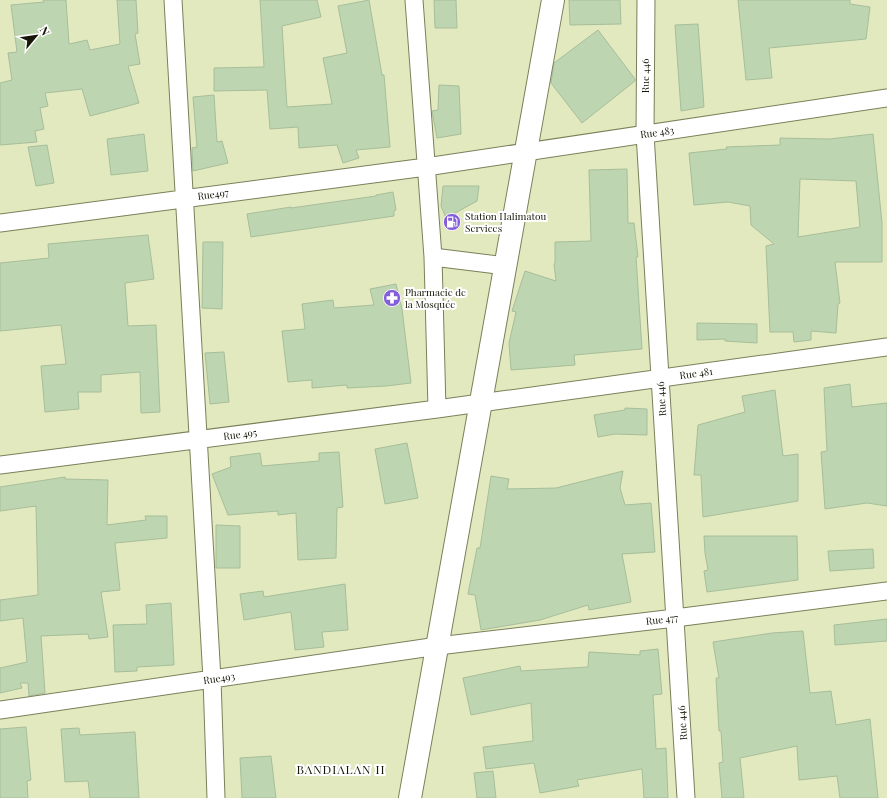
<svg xmlns="http://www.w3.org/2000/svg" width="887" height="798" viewBox="0 0 887 798" font-family="'Playfair Display',serif">
<rect width="100%" height="100%" fill="#e2e9bf"/>
<!-- building -->
<path fill="#bed5b1" stroke="#a7be9a" fill-rule="evenodd" d="M43 0H66L69 44 87 40 90 50 120 44 117 0H136L138 33 135 34 140 64 128 66 139 103 90 116 82 89 45 93 48 106 40 108 44 129 35 131 37 142 0 145V83L12 80 8 53 17 52 11 5 44 2Z
M260 0H317L321 17 282 26 287 107 332 104 323 58 347 53 338 6 369 0 382 75H384L390 147 356 150 359 158 343 163 337 145 299 148 298 127 270 129 267 90 214 91V68L264 67Z
M434 0H456L457 28H435Z
M569 0H620L621 24 570 25Z
M738 0H850V4L870 7 866 39 769 48 772 78 746 80Z
M698 24 704 107 681 111 675 25Z
M598 30 635 79V81L582 123 551 83 554 63Z
M439 85 459 86 461 134 437 138 432 111 438 110Z
M214 95 217 142 222 141 228 163 193 171 192 148 197 147 193 97Z
M144 134 148 171 111 175 107 139Z
M873 134 882 223V262H835L840 303 838 304 836 333 811 331V340L794 342 793 332H770L766 246 774 244 751 225 750 206 728 202 694 205 689 153 727 149 726 147 780 145V138L829 139ZM800 179 856 181 860 227 798 237Z
M47 145 54 183 36 186 28 147Z
M627 169 628 223H634L638 257H636L642 349 574 355 575 365 511 370 509 343 516 312 512 311 525 271 556 281 554 264 555 263V242L591 241 589 170Z
M443 186H479L477 201 446 218 441 206Z
M393 192 396 210 394 211V216L251 237 247 214 291 207V208L376 196V195Z
M148 235 154 279 125 283 128 326 156 325 160 412 141 413 140 372 101 375V392H78L79 409 45 412 41 366 66 364 61 325 0 331V263L49 258 48 244Z
M203 242H223L222 309 202 308Z
M396 284 402 309 411 383 386 386 347 388V385L312 388V380L288 382 282 331 305 329 302 304 333 300 334 308 374 305 370 289Z
M697 323 757 324V343L725 341V339L697 340Z
M224 352 229 402 210 404 205 353Z
M850 384 852 407 887 403V506L867 503 825 509 821 452 827 451 824 388Z
M775 390 783 456 798 454V501L703 517 701 475H694L698 425 745 412 742 396Z
M625 408 647 409V435L615 434 598 437 594 415 625 410Z
M407 443 418 498 385 504 375 449Z
M339 452 343 507 337 508 336 558 298 560 296 513 278 515V511L228 515 212 474 231 467 230 457 260 453 262 466 319 461V453Z
M623 471 620 488 625 505 651 503 655 552 622 554 631 602 589 610 588 605 540 620 481 630 475 595 468 594 477 548H480L491 476 509 479 507 489 556 488Z
M65 477V479L108 480 107 525 146 520 145 516H167V538L115 543 120 590 101 592 108 637 89 639 88 634 41 636 45 693 29 696 28 683H20L22 688 0 693V668L27 662 23 618 0 621V600L38 595 36 506 0 511V487Z
M216 525 240 526V568H216Z
M704 536H797L798 580 707 592 704 571 708 570 705 553Z
M873 549 874 568 830 571 828 551Z
M345 584 348 630 322 632 324 647 295 650 291 612 244 620 240 594 263 591 264 597Z
M171 603 174 665 137 667V671L115 672 113 625 147 624 146 605Z
M887 619V641L835 645 834 625Z
M803 631 810 693 831 691 836 725 870 719 878 798H840L837 776 799 780 797 746 740 758 744 798H722L719 763 723 762 721 731H719L716 678H719L713 642 772 633Z
M658 649 662 694 653 695 656 749 666 748 668 798H644L642 769 577 780 579 786 540 793 534 763 486 769 483 747 533 741 531 703 471 715 463 678 520 666 521 671 588 667 589 652 640 655V651Z
M26 727 31 780 27 781 28 798H0V729Z
M79 728 80 735 135 732 139 798H90L88 781 65 782 61 729Z
M271 756 276 798H242L240 758Z
M493 771 496 798H477L474 773Z"/>
<g fill="none" stroke-linecap="round" stroke-linejoin="round">
<defs>
<path id="street" d="M173 0 212 679 216 798
M414 0 433 257 437 409
M646 0 645 134 686 798
M0 223 426 167 887 98
M433 257 506 266
M0 465 437 409 887 347
M0 710 438 646 675 618 887 591"/>
<path id="secondary" d="M410 798 553 0"/>
</defs>
<!-- street casing -->
<use href="#street" stroke="#7a8059" stroke-width="19"/>
<!-- secondary casing -->
<use href="#secondary" stroke="#7a8059" stroke-width="24"/>
<!-- street -->
<use href="#street" stroke="#fff" stroke-width="17"/>
<!-- secondary -->
<use href="#secondary" stroke="#fff" stroke-width="22"/>
</g>
<!-- icons -->
<defs>
<symbol id="fuel-disc" viewBox="-11 -11 22 22"><circle r="9.5" fill="#845ed9" stroke="#fff"/><path d="M-5.5-6h7V0h2V4h1.3V-2.5L3-4.5l.8-.8L6-3V5H2.5V1h-1V6h-7ZM-4.2-4.7v3.2H.2V-4.7Z" fill="#fff"/></symbol>
<symbol id="pharmacy-disc" viewBox="-11 -11 22 22"><circle r="9.5" fill="#845ed9" stroke="#fff"/><path d="M-2-6h4v4h4v4h-4v4h-4v-4h-4v-4h4Z" fill="#fff"/></symbol>
</defs>
<g fill-rule="evenodd">
<use href="#fuel-disc" x="442" y="212" width="20" height="20"/>
<use href="#pharmacy-disc" x="382" y="288" width="20" height="20"/>
</g>
<g text-anchor="middle" stroke-width="4" stroke-linejoin="round" paint-order="stroke">
<!-- street labels -->
<g font-size="10" fill="#151607" stroke="#fff">
<text transform="translate(645 76) rotate(-90)" y="4">Rue 446</text>
<text transform="translate(657 132) rotate(-8)" y="4">Rue 483</text>
<text transform="translate(213 194) rotate(-7)" y="4">Rue497</text>
<text transform="translate(696 373) rotate(-8)" y="4">Rue 481</text>
<text transform="translate(661 399) rotate(-94)" y="4">Rue 446</text>
<text transform="translate(240 434) rotate(-7)" y="4">Rue 495</text>
<text transform="translate(662 619) rotate(-7)" y="4">Rue 477</text>
<text transform="translate(219 678) rotate(-8)" y="4">Rue493</text>
<text transform="translate(682 723) rotate(-94)" y="4">Rue 446</text>
</g>
<!-- poi labels -->
<g font-size="10" fill="#151607" stroke="#fff" text-anchor="start">
<text x="465" y="220">Station Halimatou<tspan x="465" dy="12">Services</tspan></text>
<text x="405" y="296">Pharmacie de<tspan x="405" dy="12">la Mosquée</tspan></text>
</g>
<!-- quarter labels -->
<g font-size="12" letter-spacing="1" fill="#151607" stroke="#fff">
<text x="341" y="774">BANDIALAN II</text>
</g>
</g>
<!-- north arrow -->
<g transform="translate(36 36) rotate(61)" stroke="#ffffff" stroke-width="3" paint-order="stroke">
<path d="M0-3L7 15L0 10L-7 15Z" fill="#151607"/>
<text y="-6" font-size="11" font-weight="bold" text-anchor="middle" fill="#151607">N</text>
</g>
</svg>
